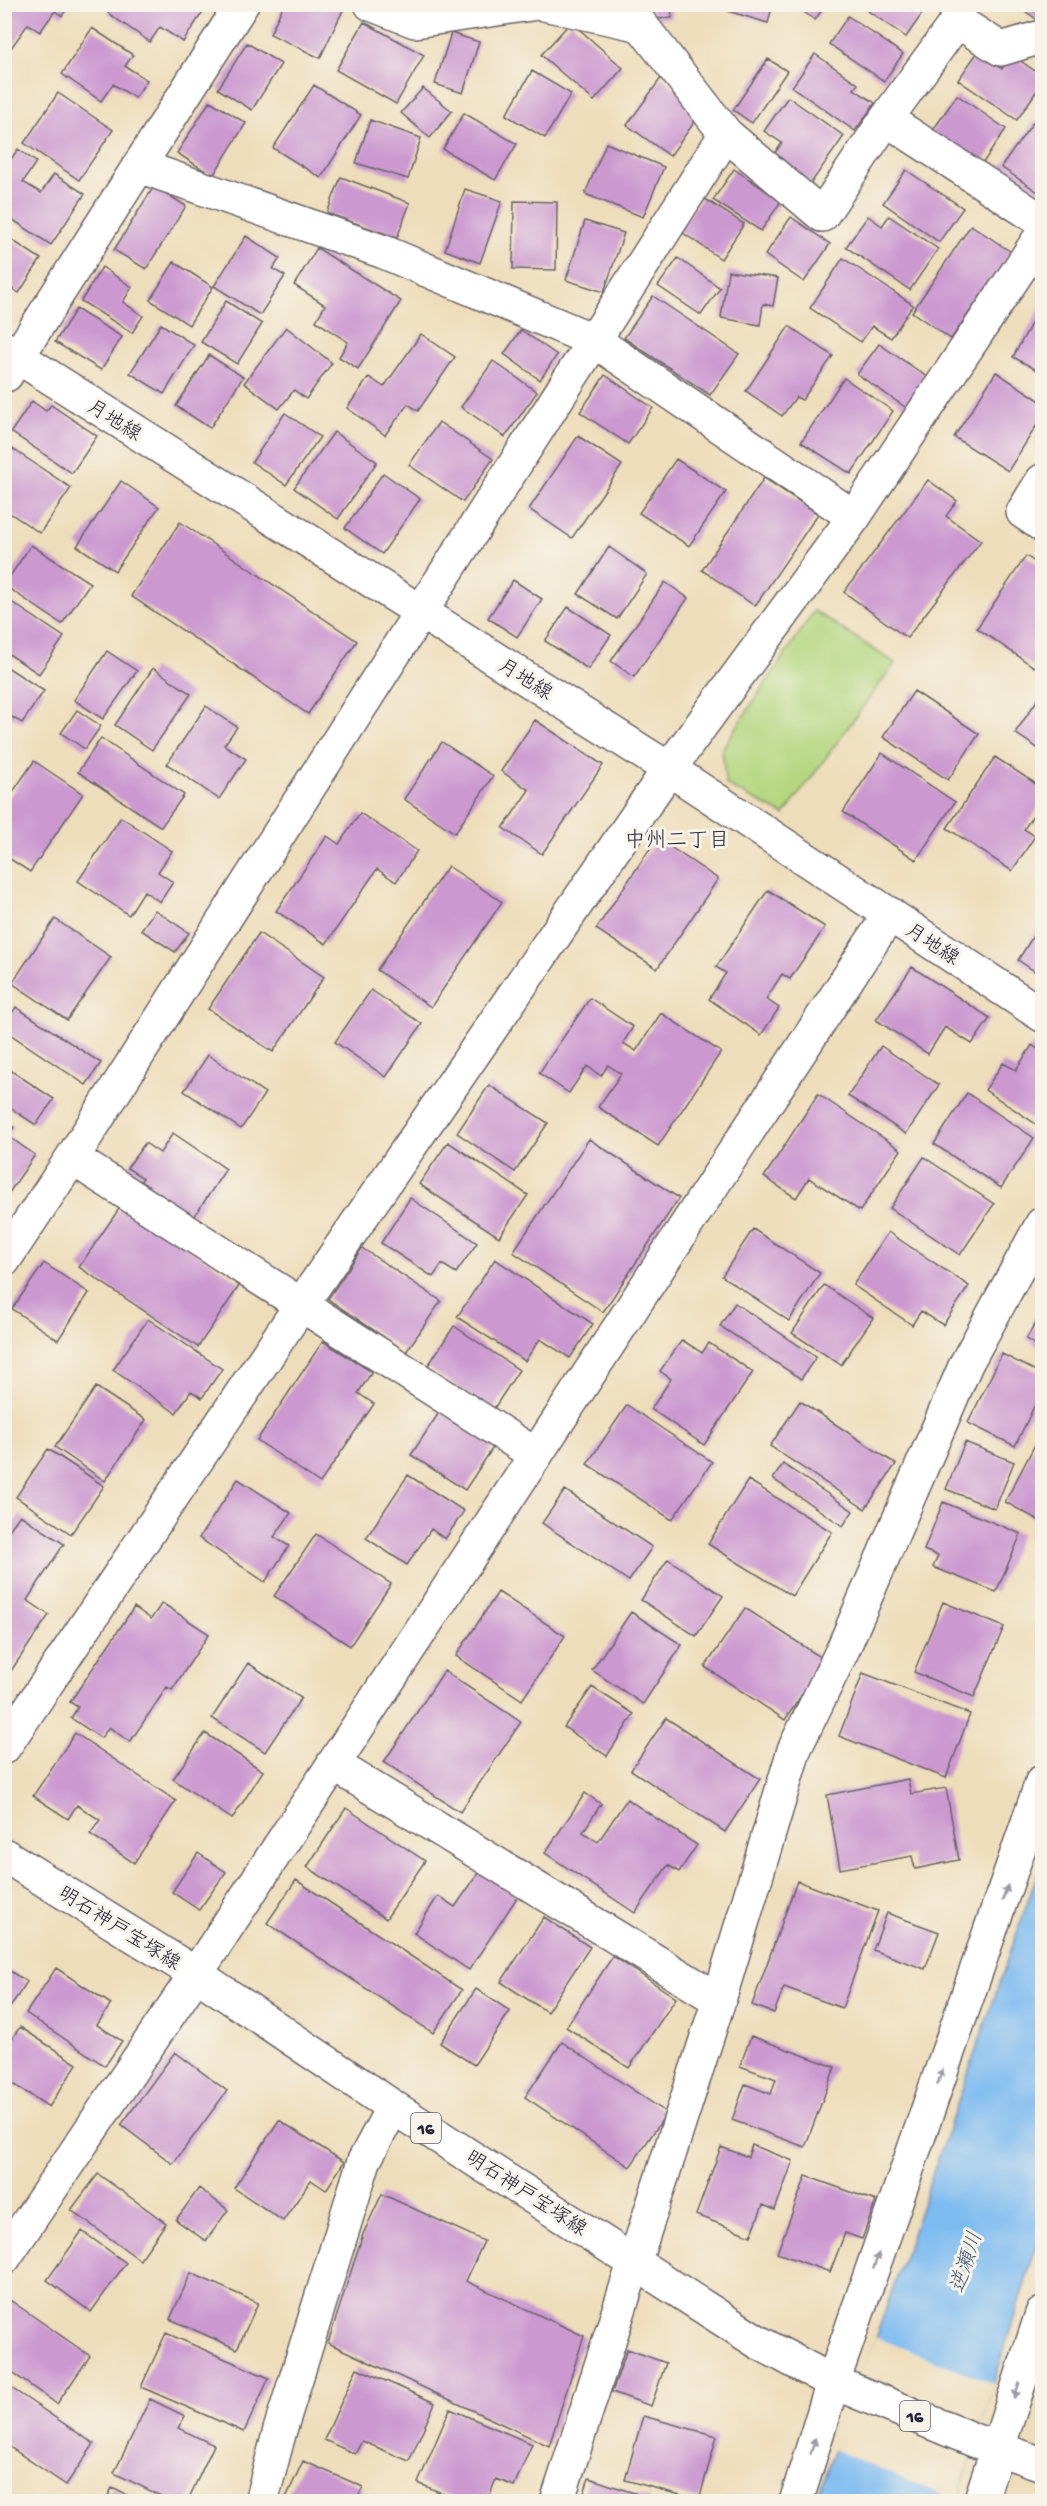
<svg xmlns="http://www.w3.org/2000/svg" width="1047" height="2506" viewBox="0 0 1047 2506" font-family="'Gochi Hand','Klee One',sans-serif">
<rect width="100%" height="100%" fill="#f7f3e8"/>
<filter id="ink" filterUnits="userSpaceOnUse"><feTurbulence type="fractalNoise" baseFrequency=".0167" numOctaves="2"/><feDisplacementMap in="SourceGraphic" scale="12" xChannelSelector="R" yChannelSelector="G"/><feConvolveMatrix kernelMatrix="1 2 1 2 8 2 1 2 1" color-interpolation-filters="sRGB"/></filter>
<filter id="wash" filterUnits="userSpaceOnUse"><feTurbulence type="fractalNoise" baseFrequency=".008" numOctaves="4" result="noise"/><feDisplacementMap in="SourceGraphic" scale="24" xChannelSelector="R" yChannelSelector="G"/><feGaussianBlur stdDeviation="1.35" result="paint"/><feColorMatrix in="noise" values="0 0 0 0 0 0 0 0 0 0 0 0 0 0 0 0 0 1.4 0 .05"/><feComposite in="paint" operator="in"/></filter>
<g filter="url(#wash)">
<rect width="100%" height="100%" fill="#eeddba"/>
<!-- green -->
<path fill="#b4d77f" stroke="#6b7c5d" stroke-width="1.5" d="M814 611 895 663 784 815 726 785 722 749Z"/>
<!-- water -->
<path fill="#7dbbf1" stroke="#506e96" stroke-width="1.5" d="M1042 1861V2228L957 2501 815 2502 879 2328Z"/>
<!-- pier -->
<path fill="#eeddba" d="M875 2337 994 2384 957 2501 833 2449Z"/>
<g id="blocks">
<!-- building -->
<path fill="#cb98d0" d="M4 4H70L62 16 55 11 40 32 28 24 11 48 4 43Z
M114 4H202L206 7 183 42 160 27 150 42 108 13Z
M284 4H341L345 6 320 58 270 34Z
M650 4H671L672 18 651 19Z
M730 4H773L768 23 728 11Z
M793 4H826L815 20Z
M858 4H929L906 37Z
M1015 4H1042V23Z
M848 16 903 54 884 81 829 44Z
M364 22 424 55 396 104 336 70Z
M571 22 623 68 594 101 541 55Z
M92 28 133 55 125 66 147 80 135 98 113 84 101 101 62 74Z
M451 33 479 42 463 93 435 84Z
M247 43 281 64 252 110 218 89Z
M977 53 1002 69 1012 55 1042 76V83L1017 120 958 80Z
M815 54 858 84 854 89 875 103 855 131 792 87Z
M768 59 787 71 752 123 733 110Z
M532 71 571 94 545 138 506 115Z
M661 78 704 109 670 156 627 125Z
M314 85 361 115 321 178 273 148Z
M423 88 452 111 430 138 401 113Z
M58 93 113 130 79 180 24 143Z
M957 95 1006 129 980 167 931 133Z
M788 97 844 136 811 183 772 157 782 143 764 131Z
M210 101 246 123 213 176 177 153Z
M464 113 517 144 495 180 443 149Z
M370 120 421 138 408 179 356 163Z
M1034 121 1042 127 1041 194 1001 167Z
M606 143 664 167 643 217 585 194Z
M18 149 36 162 23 182 41 193 54 174 85 194 51 245 4 214V169Z
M734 169 781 201 761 231 713 200Z
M906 170 963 208 939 242 883 203Z
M341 177 410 203 397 238 327 213Z
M154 186 186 206 146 269 114 250Z
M465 189 502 201 480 263 445 250Z
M702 197 744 224 721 259 679 230Z
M514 201 557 202 556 270 513 269Z
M868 216 882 226 889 216 938 249 910 290 846 247Z
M791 217 830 244 804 282 765 255Z
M585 221 624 233 604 292 566 280Z
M971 225 1011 252 951 339 912 312Z
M4 235 41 259 19 293 4 283Z
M246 236 280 258 273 269 285 276 260 315 214 286Z
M317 248 401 301 358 369 339 357 348 342 316 321 325 305 294 285Z
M678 258 720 288 701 315 658 286Z
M843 258 913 305 891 338 872 326 861 342 810 308Z
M174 262 213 287 189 325 150 300Z
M102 267 132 287 123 302 143 316 132 333 81 301Z
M728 271 778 278 773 306 763 304 760 325 721 318Z
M653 296 739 354 710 395 624 338Z
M226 301 262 324 237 364 201 342Z
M1042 304V373L1013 357Z
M76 309 122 337 101 370 55 342Z
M161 324 194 345 164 394 130 373Z
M789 326 833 356 802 400 796 397 782 416 746 391Z
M286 327 332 363 306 399 294 390 279 409 244 383Z
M521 330 557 355 540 380 504 354Z
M421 334 455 357 418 411 408 404 385 435 347 408 369 377 384 387Z
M879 344 929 378 908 409 857 374Z
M209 355 243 377 210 428 176 406Z
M493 361 537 392 505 437 461 407Z
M996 372 1042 402V417L1008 471 954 437Z
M605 375 653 408 628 444 580 412Z
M844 378 893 411 851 474 801 442Z
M32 401 46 411 51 405 97 436 72 473 11 432Z
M285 413 320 437 286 485 252 462Z
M439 422 493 459 463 502 409 465Z
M334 432 377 462 338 519 294 488Z
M578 436 622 465 572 538 529 509Z
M4 443 71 488 40 533 4 509Z
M676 459 726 492 689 546 639 513Z
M383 473 420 499 382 554 345 528Z
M764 478 818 514 755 606 702 570Z
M928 480 957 501 946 516 981 541 907 638 844 592Z
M121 481 159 507 115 571 77 546Z
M180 522 357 641 308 714 131 596Z
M31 545 90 583 62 624 4 585Z
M609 547 647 574 617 619 578 594Z
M1026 556 1042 567V654L1034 667 977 628Z
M513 580 542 599 517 637 488 618Z
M665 582 688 598 634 677 611 661Z
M4 597 64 637 39 674 4 651Z
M568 607 611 635 588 669 545 641Z
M107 651 137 671 103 719 74 700Z
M4 665 44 691 22 723 7 714 4 718Z
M153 668 191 694 152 750 115 725Z
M914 691 979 734 948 780 883 737Z
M1042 693V751L1015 733Z
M206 706 237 727 224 745 246 759 219 799 167 764Z
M77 710 101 726 85 749 61 733Z
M535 720 603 765 542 854 503 828 529 790 501 771Z
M101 738 184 795 161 827 78 772Z
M442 742 493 776 455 833 404 799Z
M882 753 955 802 916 860 843 812Z
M995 757 1042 788V802L1024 829 1035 836 1012 871 947 828Z
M34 761 83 794 30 872 4 855V805Z
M360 813 417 851 396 882 377 869 326 944 276 911 327 836 339 844Z
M121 817 172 851 158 872 173 882 160 902 144 891 129 915 78 881Z
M657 838 718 879 657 969 596 929Z
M448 866 502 902 431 1007 377 970Z
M768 890 825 927 790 979 782 974 766 999 779 1008 761 1035 709 999 726 973 716 967Z
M155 910 189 933 175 952 141 930Z
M55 919 111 957 67 1020 12 983Z
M1042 922V976L1018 960Z
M259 933 324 977 273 1052 208 1009Z
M912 967 990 1018 972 1044 945 1027 928 1054 876 1020Z
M371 990 422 1024 386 1077 335 1042Z
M590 998 633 1027 623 1043 636 1051 661 1013 721 1052 658 1146 598 1107 621 1074 608 1065 601 1076 587 1066 569 1093 539 1073Z
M16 1007 101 1063 86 1085 4 1030V1025Z
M1032 1045 1042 1052V1128L985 1090 1003 1063 1016 1070Z
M881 1046 939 1085 906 1134 848 1096Z
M208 1055 265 1093 241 1129 184 1091Z
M4 1066 54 1099 36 1125 4 1104Z
M489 1085 548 1123 515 1172 457 1133Z
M967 1093 1034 1138 1001 1188 934 1144Z
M818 1094 901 1150 860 1211 809 1178 796 1198 764 1177Z
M4 1121 14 1127 8 1136 35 1155 4 1200Z
M173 1133 226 1169 192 1220 138 1185 143 1178 127 1168 145 1143 160 1153Z
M589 1139 679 1198 603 1312 513 1252Z
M448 1142 528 1195 499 1237 419 1184Z
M924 1157 994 1204 960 1255 890 1208Z
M410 1198 477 1243 456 1273 442 1264 433 1277 381 1243Z
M123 1203 241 1283 198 1347 79 1267Z
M753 1229 820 1273 789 1321 722 1276Z
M888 1232 969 1286 943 1325 921 1311 912 1325 853 1285Z
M362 1248 441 1301 406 1352 328 1299Z
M495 1259 593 1324 570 1358 540 1339 525 1361 457 1317Z
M44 1263 89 1293 58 1340 12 1309Z
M824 1285 873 1318 841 1365 792 1333Z
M735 1303 816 1357 801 1379 720 1326Z
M1042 1312V1349L1026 1339Z
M148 1319 222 1369 202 1398 191 1391 176 1413 113 1370Z
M454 1326 519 1370 493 1410 427 1367Z
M682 1340 702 1353 709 1343 753 1372 704 1445 651 1409 671 1379 660 1371Z
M323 1341 372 1372 358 1393 374 1404 320 1483 257 1440Z
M1002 1354 1042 1374V1390L1015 1446 968 1423Z
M96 1387 146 1420 105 1481 55 1447Z
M800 1401 896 1464 865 1509 770 1446Z
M627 1405 712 1462 672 1520 587 1464Z
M440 1411 494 1446 465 1490 411 1455Z
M1042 1431V1522L1005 1502Z
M965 1442 1014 1462 995 1509 946 1489Z
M48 1449 104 1486 71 1534 16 1497Z
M783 1464 853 1511 843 1526 773 1479Z
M408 1475 464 1511 445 1539 431 1529 407 1565 366 1538Z
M238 1479 291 1513 274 1537 289 1546 265 1582 199 1538Z
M748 1480 832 1532 792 1596 708 1544Z
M565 1490 652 1547 629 1581 542 1523Z
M943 1502 1021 1534 996 1592 933 1567 938 1556 924 1550Z
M20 1515 64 1544 27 1600 49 1615 4 1681V1537Z
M316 1534 391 1584 350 1646 274 1596Z
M668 1559 723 1596 696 1636 641 1600Z
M498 1592 565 1636 522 1700 456 1656Z
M943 1602 1004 1627 974 1697 914 1672Z
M162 1603 209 1634 172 1690 167 1687 130 1742 109 1727 101 1738 71 1718 78 1707 70 1702 134 1607 151 1619Z
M745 1608 825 1660 785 1720 705 1667Z
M631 1612 682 1645 643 1704 592 1670Z
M248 1663 301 1698 265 1752 212 1718Z
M444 1671 521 1722 460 1812 384 1762Z
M863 1673 970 1714 946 1778 839 1736Z
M592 1687 634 1714 607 1756 564 1727Z
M666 1718 760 1779 725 1832 631 1770Z
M75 1733 176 1801 134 1863 90 1834 100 1820 77 1805 68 1819 33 1796Z
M205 1733 263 1771 232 1819 173 1779Z
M908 1779 911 1794 946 1788 959 1860 915 1869 912 1856 840 1869 827 1795Z
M585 1793 601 1804 583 1832 598 1842 627 1799 697 1845 679 1872 668 1865 635 1913 545 1853Z
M346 1808 425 1861 386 1919 307 1867Z
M198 1853 226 1872 199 1910 172 1892Z
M480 1871 518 1896 469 1970 414 1933 438 1896 455 1907Z
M296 1880 462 1990 433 2033 267 1923Z
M797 1881 878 1911 842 2008 784 1987 774 2013 752 2005Z
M887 1913 939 1932 925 1969 873 1950Z
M544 1917 590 1947 547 2012 501 1982Z
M613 1956 676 1998 629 2068 566 2027Z
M4 1967 27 1982 4 2016Z
M56 1968 111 2004 97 2025 122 2041 105 2066 26 2013Z
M476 1989 510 2011 474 2065 440 2043Z
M20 2027 77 2064 49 2107 4 2078V2050Z
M751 2036 835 2067 805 2147 732 2120 745 2084 771 2094 776 2079 740 2066Z
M562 2042 667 2113 630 2167 525 2097Z
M175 2052 227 2091 173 2164 121 2125Z
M279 2120 344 2162 326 2190 311 2180 283 2221 234 2188Z
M752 2145 793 2161 775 2210 763 2205 751 2236 696 2215 721 2147 748 2157Z
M98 2174 166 2223 140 2260 71 2210Z
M806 2176 876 2201 862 2239 845 2233 830 2272 777 2253Z
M199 2188 228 2210 206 2241 176 2220Z
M382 2194 484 2241 466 2281 584 2336 549 2446 328 2343 363 2234Z
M82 2231 126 2263 91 2312 47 2280Z
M191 2273 258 2303 237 2349 170 2319Z
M10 2300 90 2356 57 2404 4 2367V2309Z
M166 2333 269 2378 244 2432 141 2387Z
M627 2349 666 2363 651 2406 612 2392Z
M357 2368 435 2403 409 2461 362 2441 355 2454 324 2440Z
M4 2383 94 2444 66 2485 4 2443Z
M150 2399 185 2416 178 2428 214 2445 187 2502H173L114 2473Z
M450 2409 532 2444 514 2486 496 2479 487 2502H463L418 2483Z
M643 2416 717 2436 699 2500 625 2480Z
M303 2461 363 2487 356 2502H284Z
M589 2478 649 2498 648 2502H581Z
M112 2488 141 2502H105Z"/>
</g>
</g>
<g filter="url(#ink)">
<use href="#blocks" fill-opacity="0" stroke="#696367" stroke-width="1.5"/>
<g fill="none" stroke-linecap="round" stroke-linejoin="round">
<defs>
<path id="minor" d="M371 4 415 21 531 4
M544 4 641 25 726 134 822 215 886 119
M1038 38 1001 49 957 21 886 119 1042 221
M139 166 384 252 595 341 854 517
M4 348 669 769 1042 1015
M6 375 242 4
M1042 481 1023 512 1042 525
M72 1158 536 1455
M4 1260 72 1158 726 134
M4 1747 301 1305 669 769 854 517 1042 235
M333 1764 719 2000
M4 2258 196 1974 890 914
M261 2502 280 2430 364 2161 393 2107
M557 2502 719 2000 794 1750 844 1647 966 1364 1042 1224
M796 2502 833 2382 1042 1782
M980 2502 1042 2314"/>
<path id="major" d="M4 1855 196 1974 393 2107 758 2342 833 2382 976 2441 1042 2464"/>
</defs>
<!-- minor casing -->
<use href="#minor" stroke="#696367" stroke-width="36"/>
<!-- major casing -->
<use href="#major" stroke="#696367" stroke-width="36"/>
<!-- minor -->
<use href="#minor" stroke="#fff" stroke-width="33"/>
<!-- major -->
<use href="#major" stroke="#fff" stroke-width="33"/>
</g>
<!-- one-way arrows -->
<defs><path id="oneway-solid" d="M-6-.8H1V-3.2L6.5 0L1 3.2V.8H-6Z" transform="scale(1.5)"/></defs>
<g fill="#9c9ca7">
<use href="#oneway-solid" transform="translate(1005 1893) rotate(-71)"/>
<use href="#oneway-solid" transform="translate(940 2077) rotate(-71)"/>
<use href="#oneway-solid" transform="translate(876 2261) rotate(-71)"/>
<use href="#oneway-solid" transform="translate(1017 2390) rotate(108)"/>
<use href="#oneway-solid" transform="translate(813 2446) rotate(-73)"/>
</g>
</g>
<g text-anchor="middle" stroke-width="6" stroke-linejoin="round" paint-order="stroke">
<!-- shield labels -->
<g fill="#f7f3e8" stroke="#62616f" stroke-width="1.5">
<rect x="411" y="2113" width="30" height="30" rx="4.5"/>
<rect x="900" y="2401" width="30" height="30" rx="4.5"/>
</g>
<g font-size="18" font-weight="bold" fill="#22223b">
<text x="426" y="2134">16</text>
<text x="915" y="2422">16</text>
</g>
<!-- street labels -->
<g font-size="20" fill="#22223b" stroke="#f7f3e8">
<text transform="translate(115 419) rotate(32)" y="7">月地線</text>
<text transform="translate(526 678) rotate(32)" y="7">月地線</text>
<text transform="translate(933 943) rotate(33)" y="7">月地線</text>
<text transform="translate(120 1927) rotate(32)" y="7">明石神戸宝塚線</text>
<text transform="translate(527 2192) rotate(33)" y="7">明石神戸宝塚線</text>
</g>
<!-- neighbourhood labels -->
<g font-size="21" fill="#22223b" stroke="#f7f3e8">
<text x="677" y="846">中州二丁目</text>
</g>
<!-- water labels -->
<g font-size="21" font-style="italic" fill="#42587b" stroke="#f7f3e8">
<text transform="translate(965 2262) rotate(-72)" y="7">逆瀬川</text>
</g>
</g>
<!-- margin -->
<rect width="1047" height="2506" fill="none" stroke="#f7f3e8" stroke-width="24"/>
</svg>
